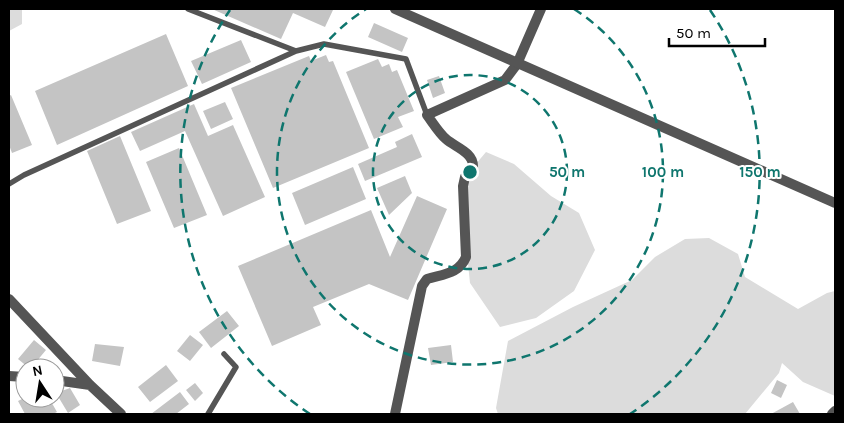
<svg xmlns="http://www.w3.org/2000/svg" width="844" height="423" viewBox="0 0 844 423" font-family="Karla,sans-serif">
<rect width="100%" height="100%" fill="#fff"/>
<!-- green -->
<path fill="#dcdcdc" d="M9 9H22V24L9 31Z
M486 152 514 164 551 196 579 213 595 250 574 291 536 318 500 327 470 283 465 235 464 205 470 171Z
M709 238 738 254 745 277 798 309 827 293 835 291V396L803 382 782 363 779 373 745 414H498L496 408 508 341 573 307 632 280 655 257 685 239Z"/>
<!-- building -->
<path fill="#c4c4c4" d="M212 9H329L333 10 325 27 293 13 281 39Z
M374 23 408 38 402 52 368 37Z
M166 34 188 86 57 145 35 91Z
M241 40 251 62 202 84 191 61Z
M326 55 329 62 333 61 369 148 273 188 231 88 309 56 311 61Z
M378 59 382 67 389 64 392 72 397 70 414 111 398 117 403 127 374 139 346 72Z
M439 76 445 93 433 98 427 80Z
M11 95 32 145 12 153 9 145V96Z
M225 102 233 119 211 129 203 111Z
M194 104 208 136 233 125 265 197 223 216 185 131 140 151 131 132Z
M412 134 422 157 365 181 358 164 397 147 395 142Z
M120 136 151 211 117 224 87 151Z
M179 148 207 215 174 228 146 162Z
M353 167 366 199 305 225 292 193Z
M405 176 412 193 389 215 377 188Z
M417 196 447 209 408 300 369 284 313 307 321 325 272 346 238 266 371 210 390 257Z
M227 311 239 326 211 348 199 332Z
M190 335 203 345 190 361 177 351Z
M34 340 46 350 31 368H29L18 359Z
M95 344 124 347 120 366 92 361Z
M451 345 453 362 431 365 428 348Z
M166 365 178 381 150 402 138 387Z
M777 380 787 385 781 398 771 393Z
M195 383 203 393 195 401 186 390Z
M70 388 80 405 68 413 56 393Z
M180 392 189 404 176 414H151Z
M24 398H36L38 402 49 398 57 412 53 414H25L18 401Z
M793 402 800 414H771Z"/>
<g fill="none" stroke-linecap="round" stroke-linejoin="round">
<!-- service -->
<path stroke="#555" stroke-width="5.5" d="M188 9 296 51
M9 184 24 175 296 51 324 44 406 59 427 115
M208 414 236 367 224 354"/>
<!-- minor -->
<path stroke="#555" stroke-width="10" d="M9 299 90 385 121 414
M9 376 25 377
M55 380 90 385
M395 414 422 286 427 279C443 274 459 274 466 257L463 186 465 177 473 166C473 152 455 147 446 139 439 133 433 123 427 115L505 80 517 64 541 9
M832 414 835 411"/>
<!-- tertiary -->
<path stroke="#555" stroke-width="10" d="M395 9 835 203"/>
</g>
<!-- distance rings -->
<g fill="none" stroke="#0f766e" stroke-width="2.5" stroke-dasharray="9 6">
<circle cx="470" cy="172" r="97"/>
<path d="M574 9A193 193 0 1 1 366 9"/>
<path d="M310 414A290 290 0 0 1 230 10M710 10A290 290 0 0 1 630 414"/>
</g>
<circle cx="470" cy="172" r="8" fill="#0f766e" stroke="#fff" stroke-width="2.5"/>
<g font-size="15" text-anchor="middle" font-weight="bold" fill="#0f766e" stroke="#fff" stroke-width="4" stroke-linejoin="round" paint-order="stroke">
<text x="567" y="177">50 m</text>
<text x="663" y="177">100 m</text>
<text x="760" y="177">150 m</text>
</g>
<!-- border -->
<rect width="844" height="423" fill="none" stroke="#000000" stroke-width="20"/>
<!-- north arrow -->
<g transform="translate(40 383) rotate(348)"><circle r="24" fill="#ffffff" stroke="#999999"/>
<path d="M0-4L9 19L0 12L-9 19Z" fill="#000000"/>
<text y="-8" font-size="14" font-weight="bold" text-anchor="middle" fill="#000000">N</text>
</g>
<!-- scale -->
<path d="M669 38v8h96v-8" fill="none" stroke="#000000" stroke-width="2.5"/>
<text x="676" y="38" font-size="15" fill="#000000" stroke="#ffffff" stroke-width="4" paint-order="stroke">50 m</text>
</svg>
